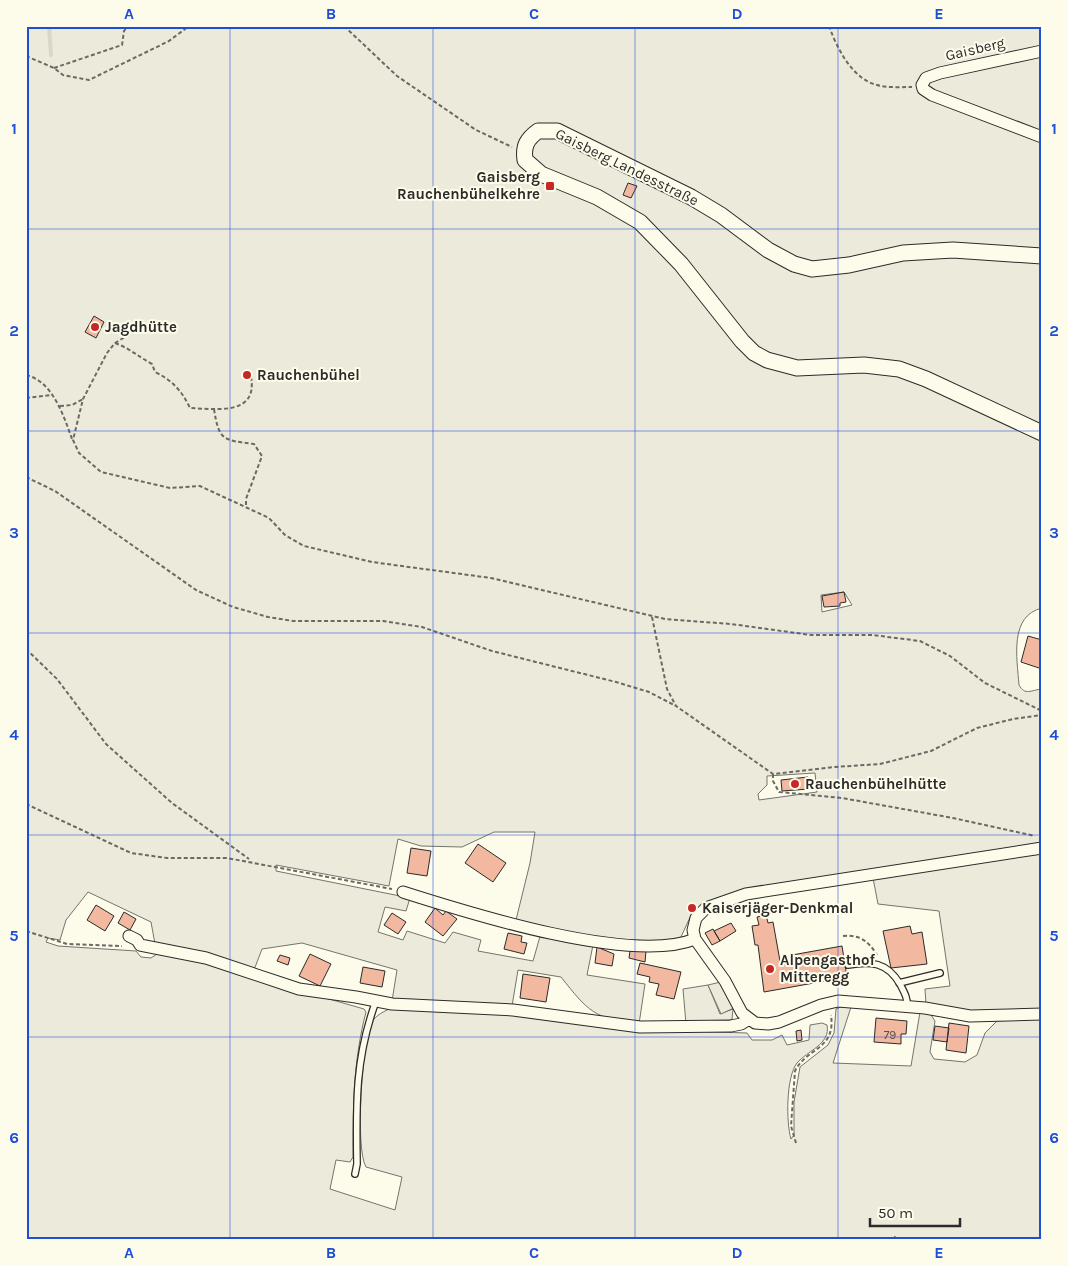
<svg xmlns="http://www.w3.org/2000/svg" width="1068" height="1266" viewBox="0 0 1068 1266" font-family="Karla,sans-serif">
<rect width="100%" height="100%" fill="#fdfbea"/>
<!-- green -->
<path fill="#ecebdb" stroke="#74746e" fill-rule="evenodd" d="M26 26H1042V608C1009 616 1017 658 1019 685 1025 696 1031 690 1042 689V844L749 888 711 901 692 913 680 939 673 942 593 938 516 920 530 863 535 832H494L462 847 421 846 398 839 389 886 276 865V871L410 898 406 911 385 907 378 932 403 940 407 931 445 943 453 932 481 940 478 951 533 961 541 933 593 945 587 975 645 984 639 1024C594 1019 588 1011 561 977L518 970 512 1006 392 1001 397 970 302 943 262 949 254 970 155 944 151 922 88 892 66 920 60 940 48 938 46 942 58 946 136 951 141 957 151 958 157 954 176 955 364 1009 366 1012C353 1062 353 1107 353 1157L350 1162 336 1160 330 1189 395 1210 402 1177 366 1167C355 1148 362 1048 370 1026 373 1017 381 1013 389 1009L511 1013 685 1031 747 1033 752 1040H772L782 1035 787 1045 809 1040 810 1025 822 1023 827 1025C831 1044 807 1051 797 1063 786 1077 786 1122 791 1139L794 1135V1102L800 1067 828 1045 834 1033 836 1009 843 1006 851 1007 833 1063 911 1066 920 1012H929L935 1021 930 1052 934 1059 965 1062 977 1055 985 1033 997 1021 1042 1018V1240H896L895 1236 892 1240H26ZM844 592 852 605 822 612 821 595ZM815 773 817 792 759 800 758 794 767 785V776Z
M1042 853V1010L980 1012 926 1004 925 989 950 986 939 911 878 904 873 878Z
M708 985 720 1014 733 1009 732 1019 727 1023 686 1024 683 989Z"/>
<!-- parking -->
<path fill="#eceadb" stroke="#74746e" d="M725 981 738 1006 721 1014 708 985Z"/>
<g fill="none" stroke-linecap="round" stroke-linejoin="round">
<!-- stream -->
<path stroke="#d8d7c9" stroke-width="4" d="M49 26 51 55"/>
</g>
<!-- building -->
<path fill="#f2b8a0" stroke="#2b2b2b" d="M628 183 637 186 631 198 623 195Z
M94 316 104 322 96 338 85 332Z
M844 592 846 602 840 603V606L824 607 822 596Z
M1028 636 1042 640V669L1021 662Z
M808 777 809 789 782 791 781 780Z
M478 844 506 863 493 882 465 863Z
M411 848 431 851 427 876 407 873Z
M96 905 114 916 105 931 87 920Z
M435 908 443 915 446 911 457 919 443 936 425 922Z
M124 912 136 919 130 930 118 923Z
M392 913 406 922 398 934 384 925Z
M766 915 768 923 773 922 780 961 792 958V955L842 946 847 977 764 992 758 945H755L752 926 759 925 757 917Z
M731 923 736 931 720 941 714 931Z
M910 926 912 934 922 932 927 964 891 968 883 931Z
M713 929 720 941 712 945 705 933Z
M508 933 522 936 521 942 527 943 524 954 504 949Z
M597 947 614 954 612 966 595 963Z
M635 950 646 951 645 962 629 958 630 951Z
M310 954 331 964 320 986 299 976Z
M280 955 290 958 288 965 277 961Z
M640 963 681 972 674 999 656 995 659 984 649 982 650 977 637 974Z
M363 967 385 971 382 987 360 983Z
M523 974 550 978 546 1002 520 998Z
M876 1018 907 1021 906 1034H901V1044L874 1042Z
M949 1023 969 1026 966 1053 946 1050Z
M935 1026 949 1028 947 1042 933 1040Z
M801 1030 802 1040 797 1041 796 1031Z"/>
<g fill="none" stroke-linecap="round" stroke-linejoin="round">
<defs>
<path id="lane" d="M848 965C871 961 887 962 900 984 904 992 908 998 907 1007
M899 983 940 973
M355 1174 357 1164C356 1105 355 1058 376 1001"/>
<path id="street" d="M1042 51 940 73 926 78 922 85 923 89 932 95 1042 137
M1042 848 746 894 706 908 696 918 693 930 695 939 725 981 742 1013 755 1023 768 1024 779 1022 821 1005 838 1001 925 1008 970 1016 1042 1014
M403 892C469 913 632 965 695 939
M129 936 137 940 140 945 206 958 299 989 356 997 392 1004 513 1010 640 1027 731 1026 741 1024 749 1019"/>
<path id="secondary" d="M1042 256 953 250 903 253 849 265 812 269 794 264 768 250 721 215 691 197 557 131H538C527 139 523 146 525 160L541 174 597 197 640 222 681 264 742 341 754 353 767 360 797 368 864 365 899 369 926 379 1042 433"/>
</defs>
<!-- lane casing -->
<use href="#lane" stroke="#2b2b2b" stroke-width="8"/>
<!-- street casing -->
<use href="#street" stroke="#2b2b2b" stroke-width="13"/>
<!-- secondary casing -->
<use href="#secondary" stroke="#2b2b2b" stroke-width="17"/>
<!-- path -->
<path stroke="#6a6964" stroke-width="2" stroke-dasharray="4 2.5" stroke-linecap="butt" d="M344 26 397 76 476 130 512 147
M829 26C837 48 852 79 877 85 888 88 901 87 912 87
M26 56 54 68 63 75 89 80 169 41 189 26
M54 68 122 45 124 31 128 26
M135 331 115 343 107 353 83 399 73 440 79 453 101 472 170 488 200 486 269 518 285 535 304 546 372 562 491 578 665 619 731 624 811 635H872L920 641 950 656 985 683 1042 711
M115 343C129 348 139 357 152 364L155 372C172 380 182 391 190 408 216 409 258 416 251 377L247 375
M26 375C53 381 64 417 72 439
M26 398 51 395
M60 406 72 405 83 399
M214 409C219 441 223 440 254 444L262 456 246 499V507
M26 477 55 491 196 590 233 607 268 617 293 621H383L422 627 492 651 616 682 649 692 676 706
M652 617 667 689 676 706 773 774 835 767 880 764 931 751 977 728 1013 719 1042 715
M26 649 57 679 106 744 172 803 249 859
M773 774V781L779 792 842 798 953 818 1035 836
M26 804 131 853 167 858H227L392 889
M26 931 67 944 122 946
M843 936C860 934 869 942 877 955
M796 1143 791 1126 795 1071C807 1047 836 1050 831 1015"/>
<!-- lane -->
<use href="#lane" stroke="#fdfbea" stroke-width="5.5"/>
<!-- street -->
<use href="#street" stroke="#fdfbea" stroke-width="11"/>
<!-- secondary -->
<use href="#secondary" stroke="#fdfbea" stroke-width="15"/>
</g>
<!-- grid -->
<path fill="none" stroke="#1d4ed8" stroke-width="1" stroke-opacity="0.55" d="M230 26V1240M433 26V1240M635 26V1240M838 26V1240M26 229H1042M26 431H1042M26 633H1042M26 835H1042M26 1037H1042"/>
<!-- markers -->
<g fill="#c62828" stroke="#fdfbea" stroke-width="2">
<rect x="545" y="181" width="10" height="10" rx="2.5"/>
<circle cx="95" cy="327" r="5"/>
<circle cx="247" cy="375" r="5"/>
<circle cx="795" cy="784" r="5"/>
<circle cx="692" cy="908" r="5"/>
<circle cx="770" cy="969" r="5"/>
</g>
<g text-anchor="middle" stroke-width="4" stroke-linejoin="round" paint-order="stroke">
<!-- number labels -->
<g font-size="12" fill="#5d4e48">
<text x="890" y="1039">79</text>
</g>
<!-- street labels -->
<g font-size="15" fill="#2b2b2b" stroke="#fdfbea">
<text transform="translate(975 49) rotate(-13)" y="5">Gaisberg</text>
<text transform="translate(627 167) rotate(26)" y="5">Gaisberg Landesstraße</text>
</g>
<!-- poi labels -->
<g font-size="15" font-weight="bold" fill="#2b2b2b" stroke="#fdfbea" text-anchor="start">
<text x="540" y="182" text-anchor="end">Gaisberg<tspan x="540" dy="17">Rauchenbühelkehre</tspan></text>
<text x="105" y="332">Jagdhütte</text>
<text x="257" y="380">Rauchenbühel</text>
<text x="805" y="789">Rauchenbühelhütte</text>
<text x="702" y="913">Kaiserjäger-Denkmal</text>
<text x="780" y="965">Alpengasthof<tspan x="780" dy="17">Mitteregg</tspan></text>
</g>
</g>
<!-- border -->
<rect width="1068" height="1266" fill="none" stroke="#fdfbea" stroke-width="55"/>
<!-- scale -->
<path d="M870 1218v8h90v-8" fill="none" stroke="#2b2b2b" stroke-width="2.5"/>
<text x="878" y="1218" font-size="15" fill="#2b2b2b" stroke="#fdfbea" stroke-width="4" paint-order="stroke">50 m</text>
<rect x="28" y="28" width="1012" height="1210" fill="none" stroke="#1d4ed8" stroke-width="2"/>
<g font-size="16" text-anchor="middle" font-weight="bold" fill="#1d4ed8">
<text x="129" y="19">A</text>
<text x="331" y="19">B</text>
<text x="534" y="19">C</text>
<text x="737" y="19">D</text>
<text x="939" y="19">E</text>
<text x="14" y="134">1</text>
<text x="1054" y="134">1</text>
<text x="14" y="336">2</text>
<text x="1054" y="336">2</text>
<text x="14" y="538">3</text>
<text x="1054" y="538">3</text>
<text x="14" y="740">4</text>
<text x="1054" y="740">4</text>
<text x="14" y="941">5</text>
<text x="1054" y="941">5</text>
<text x="14" y="1143">6</text>
<text x="1054" y="1143">6</text>
<text x="129" y="1258">A</text>
<text x="331" y="1258">B</text>
<text x="534" y="1258">C</text>
<text x="737" y="1258">D</text>
<text x="939" y="1258">E</text>
</g>
</svg>
